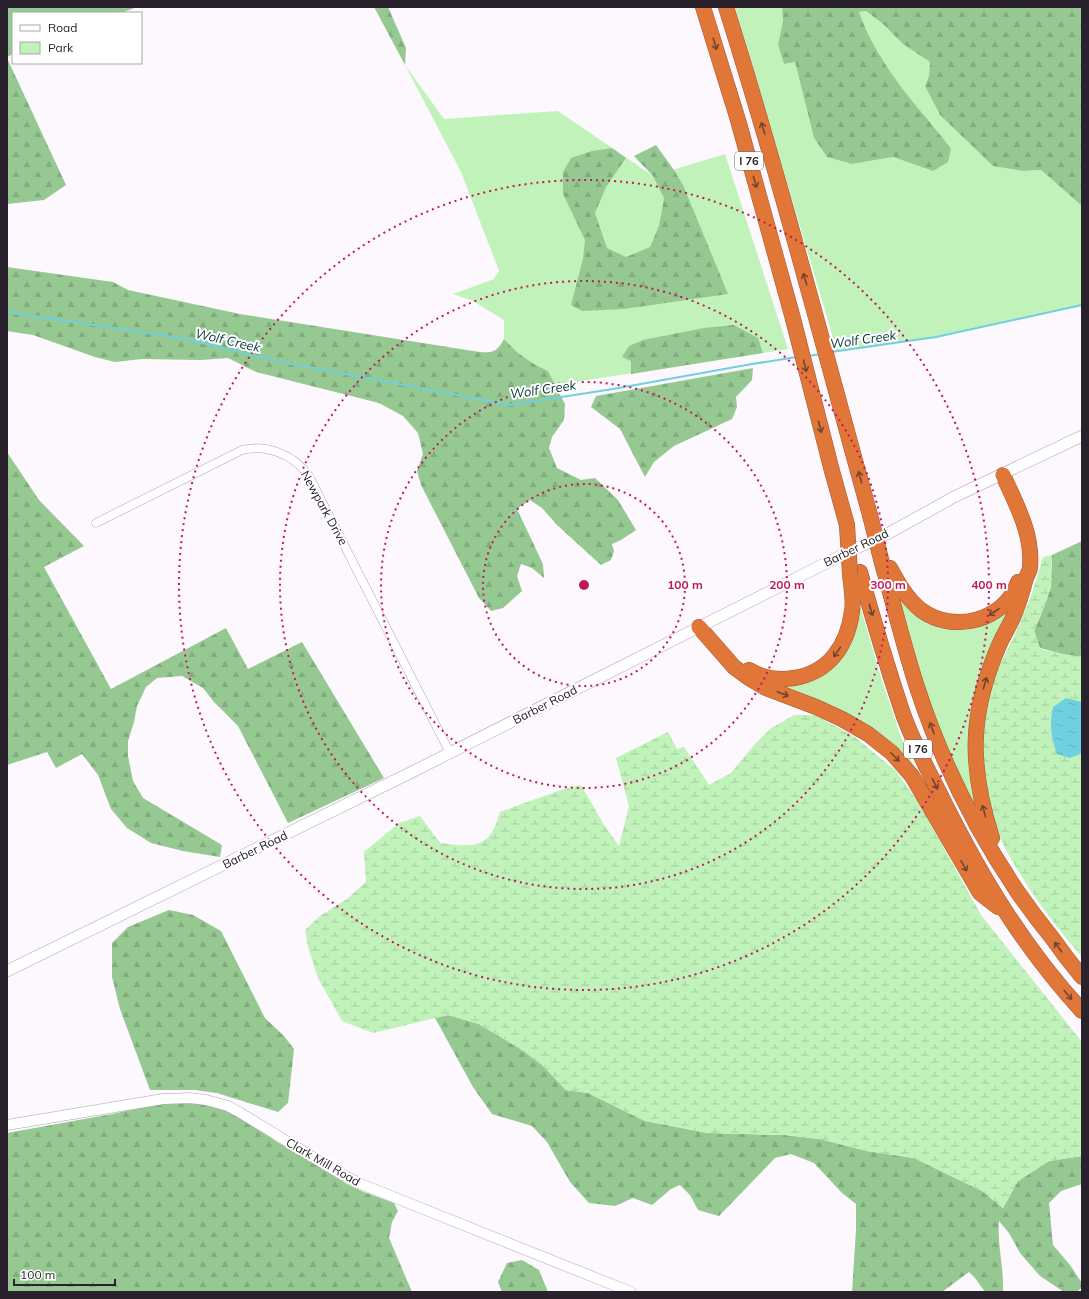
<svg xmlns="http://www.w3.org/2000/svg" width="1089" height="1299" viewBox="0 0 1089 1299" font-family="Mulish,sans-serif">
<defs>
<pattern id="forest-firs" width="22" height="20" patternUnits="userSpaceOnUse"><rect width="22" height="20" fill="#96c991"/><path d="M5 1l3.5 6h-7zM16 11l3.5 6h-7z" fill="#81ac7d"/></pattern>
<pattern id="wetland-marsh" width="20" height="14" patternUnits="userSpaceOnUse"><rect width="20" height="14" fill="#c0f2ba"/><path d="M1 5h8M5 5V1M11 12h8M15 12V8" fill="none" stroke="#a5cfa0"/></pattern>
<pattern id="water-ripples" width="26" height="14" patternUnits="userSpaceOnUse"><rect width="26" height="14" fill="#6fd0df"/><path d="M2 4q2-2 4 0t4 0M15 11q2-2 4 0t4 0" fill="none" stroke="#60b2c0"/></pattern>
</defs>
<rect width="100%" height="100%" fill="#fcf8fe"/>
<!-- green -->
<path fill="#c0f2ba" d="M735 7H782L783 20 778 45 784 64 795 62 814 138 827 157 852 164 893 157 933 171 937 130C905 96 875 56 859 12L866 11 883 24 903 44 930 62 929 76 925 86 940 115 993 166 1022 171 1041 170 1082 206V305L936 337 837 351Z
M405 65 444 119 558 111 653 176 725 154 788 349 555 385 548 371 534 364 518 353 504 339V320L473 301 453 294 494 279 499 271 461 172Z
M856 592 881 678 901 737 918 777 892 750 761 677 827 667Z
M900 598 932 623 1011 607 995 640 979 816C968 792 954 767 944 742 926 696 912 648 899 600Z"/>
<!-- forest -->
<path fill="url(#forest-firs)" d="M7 7H137L121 13H13V54L7 57Z
M374 7H388L406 48 405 65Z
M782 7H1082V206L1041 170 1022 171 993 166 940 115 925 86 929 76 930 62 903 44 883 24 866 11 859 12C867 35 880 57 894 77 911 102 933 124 951 149L948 162 933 171 893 157 852 164 827 157 814 138 795 62 784 64 778 45 783 20Z
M7 58 66 185 44 200 7 204Z
M656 145 674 170 683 185 728 294 624 309 582 311 571 305 583 259 585 240 563 194V172L571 158 592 151 612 148 626 158 606 187 595 213 607 248 626 257 650 247 659 226 664 198 653 176 634 156Z
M7 267 113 282 128 290 240 314 473 351C488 353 496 355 504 339L518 353 534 364 548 371 565 404 564 420 552 437 549 448 557 468 581 480 595 478 618 500 636 530 621 540 612 544 614 551 611 560 601 565 557 525 542 508 530 500 517 509 543 564 544 578 532 568 521 564 517 576 522 591 503 608 491 611 479 598 421 485 417 471 423 454 418 433 403 416 379 403 256 372 228 358 201 360 142 359 115 362 95 357 33 335 7 331Z
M734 325 758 338 763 353 631 374V361L622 357 629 346 643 340 704 328Z
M753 368 752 380 736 397 737 407 732 419 674 446 654 462 645 477 620 429 591 407 596 396Z
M7 452 39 500 84 546 44 567 111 689 226 628 248 669 302 642 384 778 288 823 238 726 214 702 203 688 182 676 157 678 146 687 137 706 134 722 128 741V756L133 781 143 798 222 845 220 857 183 851 151 843 127 828 111 809 98 775 82 754 56 768 47 752 7 765Z
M1082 541V657L1062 654 1040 648 1034 631 1042 612 1051 587 1052 555Z
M169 910 193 915 221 931 265 1018 284 1036 294 1049 288 1103 278 1112 217 1093 195 1090H150L120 1009 112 977V943L128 927Z
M448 1015 479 1024 522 1050 541 1064 566 1090 588 1093 645 1121 708 1133 785 1135 820 1139 867 1151 914 1158 982 1191 1003 1208 1018 1181 1049 1161 1082 1156V1184L1061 1191 1049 1203 1053 1245 1070 1265 1082 1283V1287L1077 1292H1064L1040 1276 1020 1253 1009 1233 999 1221C997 1245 1004 1268 1003 1292H985L975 1278 969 1272 942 1292H852L856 1230V1204L842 1193 814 1163 791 1154 775 1158 719 1216 698 1210 690 1195 680 1185 671 1189 652 1205 633 1198 615 1206 589 1203 570 1182 547 1142 532 1126 492 1114 473 1087 435 1018Z
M167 1102H195L233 1112 277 1142 320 1165 345 1183 364 1192 394 1203 398 1211 392 1222 389 1238 412 1292H7V1133L112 1114Z
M522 1260 539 1270 548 1292H502L498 1282 507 1263Z"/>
<!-- wetland -->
<path fill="url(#wetland-marsh)" d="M1052 555 1051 587 1042 612 1034 631 1040 649 1062 654 1082 657V957C1051 921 1021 881 1000 838 980 793 977 734 991 687 999 662 1013 641 1022 618 1031 598 1037 578 1043 557Z
M794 715H815L855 737 896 771 920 805 981 915 1082 1042V1156L1049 1161 1018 1181 1003 1208 982 1191 914 1158 867 1151 820 1139 785 1135 708 1133 645 1121 588 1093 566 1090 541 1064 522 1050 479 1024 448 1015 373 1033 342 1021 318 978 308 947 305 930 320 916 347 899 366 882 364 852 399 823 420 816 440 843C458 845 481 851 492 832 496 826 498 818 500 812L561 790 581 785 604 825 619 846 629 806 616 758 668 732 677 749 684 747 709 785 731 773 754 745 770 729Z"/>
<!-- water -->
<path fill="url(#water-ripples)" d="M1066 698 1082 702V753L1070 758 1057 754C1051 737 1049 725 1053 707Z"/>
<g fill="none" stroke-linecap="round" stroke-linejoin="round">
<!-- stream -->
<path stroke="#6fd0df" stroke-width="2" d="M7 312 181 338 287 363 510 405 613 389 752 364 797 357
M831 352 936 337 1082 305
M808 356 821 354"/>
<defs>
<path id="minor" d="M96 523 242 450C268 444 294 455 309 476L450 753"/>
<path id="tertiary" d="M7 1125 163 1099 190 1098 206 1100 228 1106 239 1112 339 1173 361 1184 631 1292"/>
<path id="secondary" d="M7 971 412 772 840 556 889 533 954 497 1082 436"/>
<path id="motorway" d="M703 7 738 120 792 315 832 471 847 525
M726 7C779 175 823 345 870 515
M882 563C894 605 904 648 918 690 941 760 976 830 1017 891 1028 907 1040 923 1053 939 1062 952 1072 965 1082 977
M890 568C898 583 907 599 921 610 953 634 1005 621 1018 582
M860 572C873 619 887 666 902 711 913 743 929 772 944 802 982 878 1024 948 1082 1011
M699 627 734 667 749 678 766 688 816 707 842 719 868 734 892 753 912 776 980 893 998 907
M749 670C776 686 814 680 834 656 844 644 850 627 852 611 854 601 851 585 850 574
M992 838C969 766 969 713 1000 643 1005 632 1012 622 1016 610 1020 600 1023 589 1026 578 1027 575 1030 571 1030 567 1033 534 1016 504 1003 475"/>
</defs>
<!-- minor casing -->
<use href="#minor" stroke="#b1a1b9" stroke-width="9"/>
<!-- tertiary casing -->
<use href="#tertiary" stroke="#b1a1b9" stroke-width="11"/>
<!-- secondary casing -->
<use href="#secondary" stroke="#b1a1b9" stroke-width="12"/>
<!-- motorway casing -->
<use href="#motorway" stroke="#a15934" stroke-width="16"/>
<!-- minor -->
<use href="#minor" stroke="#fff" stroke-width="8"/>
<!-- tertiary -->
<use href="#tertiary" stroke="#fff" stroke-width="10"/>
<!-- secondary -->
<use href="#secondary" stroke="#fff" stroke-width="11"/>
<!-- motorway -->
<use href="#motorway" stroke="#e17639" stroke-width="15"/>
<defs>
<path id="motorway-bridge" d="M870 515 882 563
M847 525 850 574"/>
</defs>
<!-- motorway-bridge casing -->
<use href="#motorway-bridge" stroke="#a15934" stroke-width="16" stroke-linecap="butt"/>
<!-- motorway-bridge -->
<use href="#motorway-bridge" stroke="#e17639" stroke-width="15"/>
</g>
<!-- one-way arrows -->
<defs><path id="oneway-shaft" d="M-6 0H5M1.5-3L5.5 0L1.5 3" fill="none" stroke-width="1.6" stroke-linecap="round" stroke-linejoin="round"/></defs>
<g stroke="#734431">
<use href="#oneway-shaft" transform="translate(715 44) rotate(73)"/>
<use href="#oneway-shaft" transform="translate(763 128) rotate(-107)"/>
<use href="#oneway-shaft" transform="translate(755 182) rotate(74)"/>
<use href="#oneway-shaft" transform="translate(805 279) rotate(-107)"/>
<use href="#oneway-shaft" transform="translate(805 366) rotate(76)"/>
<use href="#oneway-shaft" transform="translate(820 427) rotate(75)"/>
<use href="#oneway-shaft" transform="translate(860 477) rotate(-105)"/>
<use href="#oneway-shaft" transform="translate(871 610) rotate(73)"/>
<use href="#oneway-shaft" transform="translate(994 612) rotate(147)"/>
<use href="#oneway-shaft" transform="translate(837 652) rotate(125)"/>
<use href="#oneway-shaft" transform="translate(985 683) rotate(-73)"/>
<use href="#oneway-shaft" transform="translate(783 694) rotate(21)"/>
<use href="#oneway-shaft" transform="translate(932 728) rotate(-110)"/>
<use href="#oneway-shaft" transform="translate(895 757) rotate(45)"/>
<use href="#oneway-shaft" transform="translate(935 784) rotate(63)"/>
<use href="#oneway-shaft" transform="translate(984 811) rotate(-104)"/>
<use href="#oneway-shaft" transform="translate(964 866) rotate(60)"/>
<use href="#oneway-shaft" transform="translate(1058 947) rotate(-127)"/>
<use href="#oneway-shaft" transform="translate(1068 995) rotate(50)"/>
</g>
<!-- distance rings -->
<g fill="none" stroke="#c2185b" stroke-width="2" stroke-dasharray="2 4">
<circle cx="584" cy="585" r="101"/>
<circle cx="584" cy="585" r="203"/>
<circle cx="584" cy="585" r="304"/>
<circle cx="584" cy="585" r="405"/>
</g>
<g text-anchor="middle" stroke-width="4" stroke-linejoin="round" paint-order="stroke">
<!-- shield labels -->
<g fill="#fff" stroke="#69646b" stroke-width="1">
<rect x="735" y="152" width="28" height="18" rx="3"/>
<rect x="904" y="740" width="28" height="18" rx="3"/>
</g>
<g font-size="11" font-weight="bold" fill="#29222c">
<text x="749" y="165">I 76</text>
<text x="918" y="753">I 76</text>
</g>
<!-- street labels -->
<g font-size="12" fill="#29222c" stroke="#fff">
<text transform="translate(324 508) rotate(61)" y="4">Newpark Drive</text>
<text transform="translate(856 548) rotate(-26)" y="4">Barber Road</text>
<text transform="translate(545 705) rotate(-27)" y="4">Barber Road</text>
<text transform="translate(255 850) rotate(-26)" y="4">Barber Road</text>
<text transform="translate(323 1162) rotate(30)" y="4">Clark Mill Road</text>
</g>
<!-- water labels -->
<g font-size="13" font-style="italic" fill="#08383f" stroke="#fff">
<text transform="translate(863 339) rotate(-8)" y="5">Wolf Creek</text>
<text transform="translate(228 340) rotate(13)" y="5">Wolf Creek</text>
<text transform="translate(543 389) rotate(-8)" y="5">Wolf Creek</text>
</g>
</g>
<circle cx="584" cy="585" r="6" fill="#c2185b" stroke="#fff" stroke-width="2"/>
<g font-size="12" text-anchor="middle" font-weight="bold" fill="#c2185b" stroke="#fff" stroke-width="4" stroke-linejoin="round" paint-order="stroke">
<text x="685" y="589">100 m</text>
<text x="787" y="589">200 m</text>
<text x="888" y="589">300 m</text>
<text x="989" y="589">400 m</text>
</g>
<!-- border -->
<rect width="1089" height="1299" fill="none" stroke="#29222c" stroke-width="16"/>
<!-- legend -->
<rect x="12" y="12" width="130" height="52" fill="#ffffff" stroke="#a9a7ab"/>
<rect x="20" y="25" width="20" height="6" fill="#ffffff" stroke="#a9a7ab"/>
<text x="48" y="32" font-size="12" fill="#29222c">Road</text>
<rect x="20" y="42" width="20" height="12" fill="#c0f2ba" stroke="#a9a7ab"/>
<text x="48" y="52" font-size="12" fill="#29222c">Park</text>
<!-- scale -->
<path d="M14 1279v6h101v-6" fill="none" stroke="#29222c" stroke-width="2"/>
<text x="20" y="1279" font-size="12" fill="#29222c" stroke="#ffffff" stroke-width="3" paint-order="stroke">100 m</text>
</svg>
